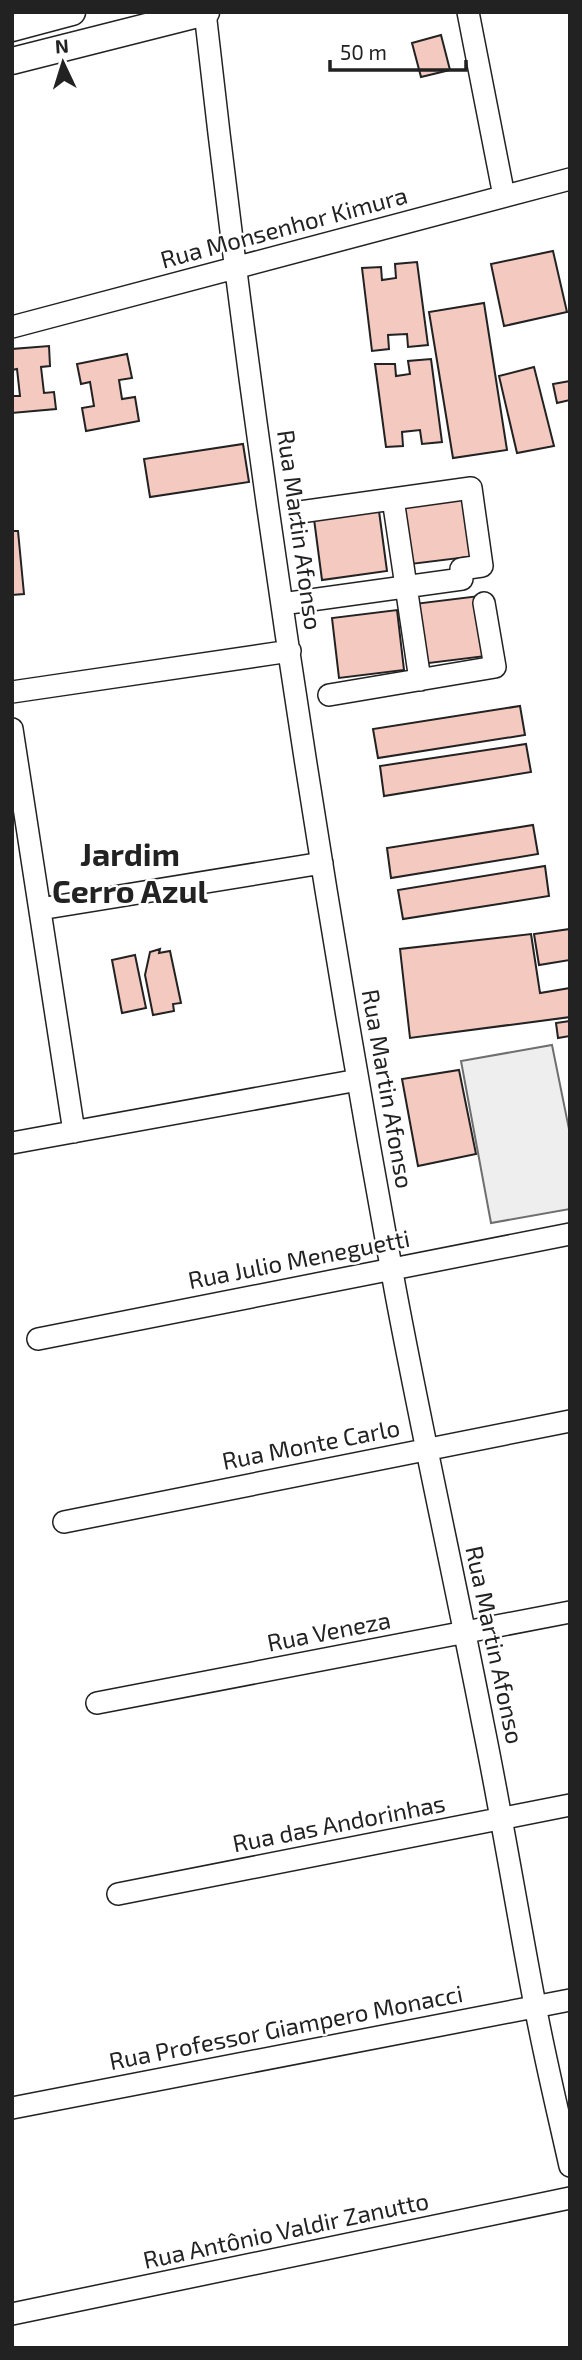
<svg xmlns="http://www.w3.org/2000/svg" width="582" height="2360" viewBox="0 0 582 2360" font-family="'Exo 2',sans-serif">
<rect width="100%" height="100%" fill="#fff"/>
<!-- green -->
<path fill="#eee" stroke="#6f6f6f" stroke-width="2" d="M552 1045 570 1134V1209L491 1223 461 1061Z"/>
<!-- building -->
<path fill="#f3c9c0" stroke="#222" stroke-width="2" d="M441 35 450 70 421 77 412 43Z
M553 251 567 312 504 326 491 264Z
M417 262 428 345 408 347 407 334 388 335 389 349 372 351 362 268 381 267 382 280 396 278 395 264Z
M484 303 507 450 453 458 429 312Z
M49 346 50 366 41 367 44 393 54 392 56 409 12 413V396H20L17 369 12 370V349Z
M127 354 132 378 119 380 122 399 135 397 139 421 86 431 82 408 94 406 90 382 81 384 77 364Z
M431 359 442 442 422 444 420 430 402 432 403 446 386 447 375 364H395L396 376 410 374 408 361Z
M534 367 554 446 517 453 499 376Z
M570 381V400L557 403 553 384Z
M243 444 249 482 150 497 144 459Z
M468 496 476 556 411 564 404 504Z
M379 511 387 571 322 580 314 519Z
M12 531H18L24 594 12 595Z
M479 596 486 656 421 664 414 604Z
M397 610 404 670 339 678 332 618Z
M520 706 525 735 378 758 373 729Z
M526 744 531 772 384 796 380 766Z
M533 825 538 854 391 878 387 848Z
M545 866 549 896 403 919 398 890Z
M570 929V960L539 965 534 934Z
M531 934 540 993 570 988V1017L410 1038 400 949Z
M160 949 159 953 170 951 181 1003 173 1004 174 1011 153 1015 145 975 150 952Z
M135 955 146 1008 122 1013 112 960Z
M570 1021V1036L558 1038 556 1023Z
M459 1070 476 1154 418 1166 402 1079Z"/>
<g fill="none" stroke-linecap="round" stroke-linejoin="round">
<defs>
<path id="minor" d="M205 12C253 442 318 869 396 1294 423 1438 455 1580 483 1724 502 1817 517 1911 535 2005 545 2059 558 2112 570 2166
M468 12 504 196
M12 327 570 179
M393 499 420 680
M282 604 462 579 461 569 482 566 471 488 300 512
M12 692 290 651
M329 695 495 667 484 603
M12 729 74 1132
M40 909 322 863
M12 1143 358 1080
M38 1339 570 1234
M64 1522 570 1421
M97 1703 570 1612
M118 1894 570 1805
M12 2108 570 2000
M12 2314 570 2198"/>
<path id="major" d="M12 28 72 12
M12 61 206 12"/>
</defs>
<!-- minor casing -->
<use href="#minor" stroke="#222" stroke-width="24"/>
<!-- major casing -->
<use href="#major" stroke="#222" stroke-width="29"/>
<!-- minor -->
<use href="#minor" stroke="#fff" stroke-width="21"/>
<!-- major -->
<use href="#major" stroke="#fff" stroke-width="26"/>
</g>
<g text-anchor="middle" stroke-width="5" stroke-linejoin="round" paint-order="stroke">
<!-- street labels -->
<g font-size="24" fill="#222" stroke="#fff">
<text transform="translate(284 228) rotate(-15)" y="8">Rua Monsenhor Kimura</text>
<text transform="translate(299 530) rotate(82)" y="8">Rua Martin Afonso</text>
<text transform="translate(387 1089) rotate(80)" y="8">Rua Martin Afonso</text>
<text transform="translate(299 1260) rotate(-11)" y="8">Rua Julio Meneguetti</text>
<text transform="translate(311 1445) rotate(-11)" y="8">Rua Monte Carlo</text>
<text transform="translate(329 1632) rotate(-11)" y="8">Rua Veneza</text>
<text transform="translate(494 1645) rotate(78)" y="8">Rua Martin Afonso</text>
<text transform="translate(339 1824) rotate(-11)" y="8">Rua das Andorinhas</text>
<text transform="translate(286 2028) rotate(-11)" y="8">Rua Professor Giampero Monacci</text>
<text transform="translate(286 2231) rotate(-12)" y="8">Rua Antônio Valdir Zanutto</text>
</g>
<!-- district labels -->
<g font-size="32" font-weight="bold" fill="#222" stroke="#fff">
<text x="130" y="866">Jardim<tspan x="130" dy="37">Cerro Azul</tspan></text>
</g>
</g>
<!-- border -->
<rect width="582" height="2360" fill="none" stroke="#222222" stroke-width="28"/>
<!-- north arrow -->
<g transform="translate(63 63) rotate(356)" stroke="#ffffff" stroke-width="5" paint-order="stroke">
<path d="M0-5L12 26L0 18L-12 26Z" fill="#222222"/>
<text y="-10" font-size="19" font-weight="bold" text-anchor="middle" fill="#222222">N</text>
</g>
<!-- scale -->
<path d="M330 60v10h136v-10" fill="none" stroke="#222222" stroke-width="3.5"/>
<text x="340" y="60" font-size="21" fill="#222222" stroke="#ffffff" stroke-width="5" paint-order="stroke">50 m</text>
</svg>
